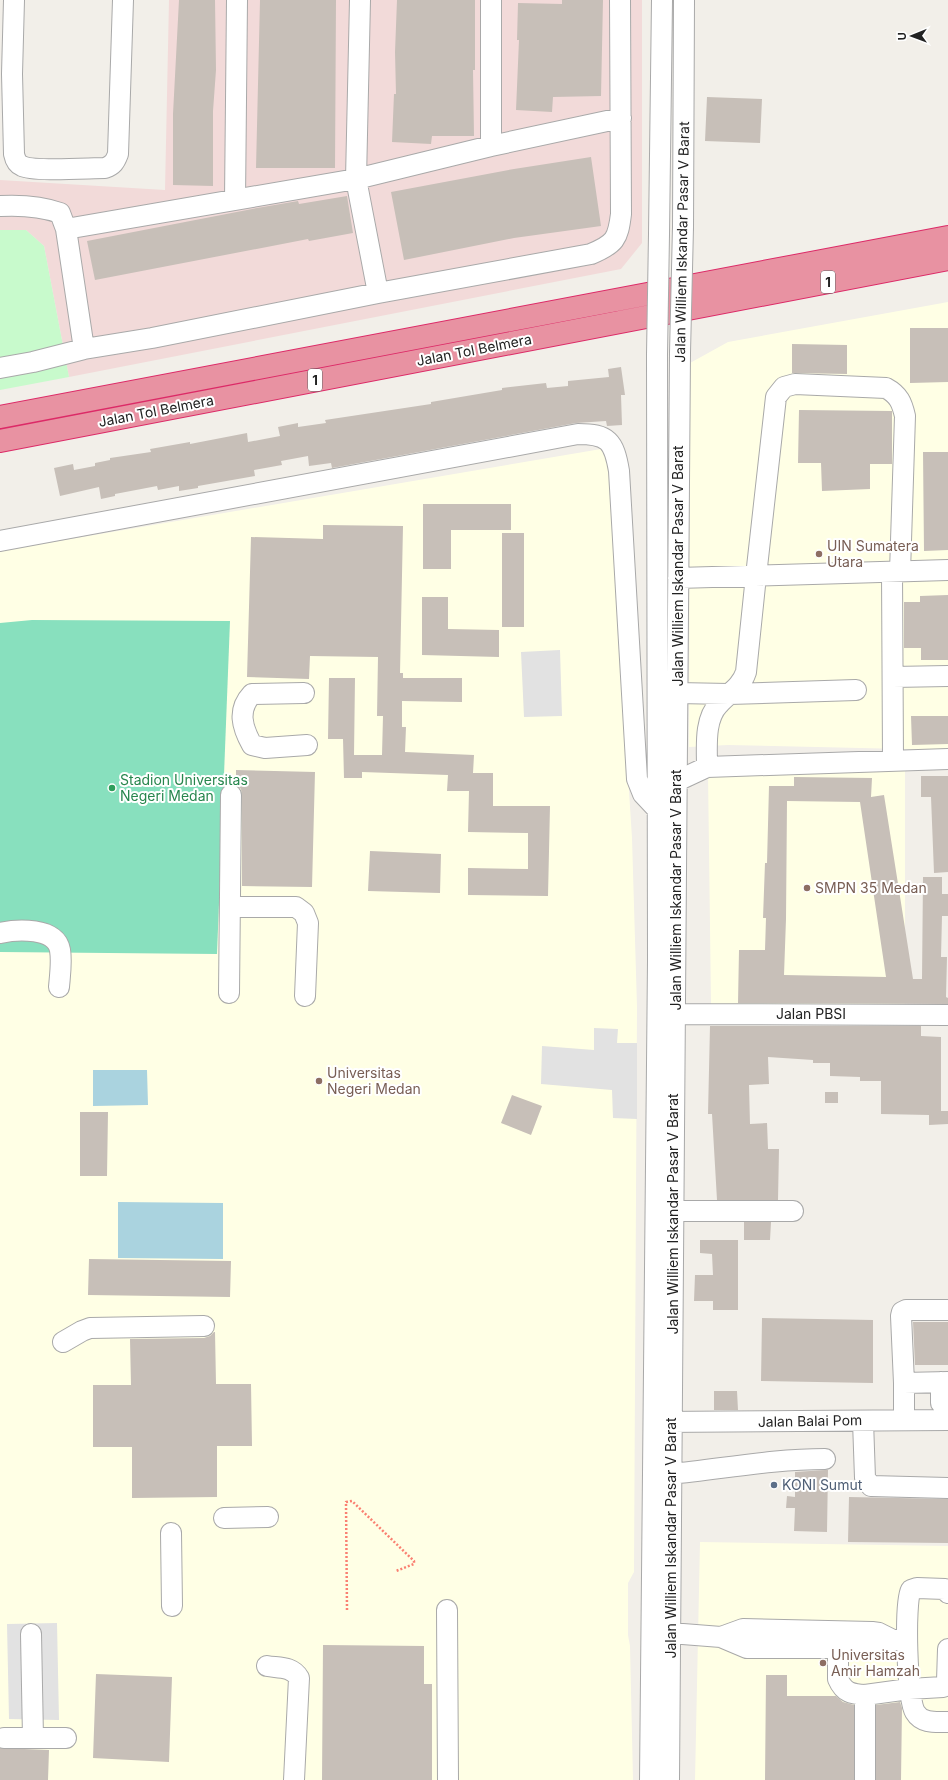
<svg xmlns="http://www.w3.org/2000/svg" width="948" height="1780" viewBox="0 0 948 1780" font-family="Inter,sans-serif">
<rect width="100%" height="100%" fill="#f2efe9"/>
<!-- commercial -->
<path fill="#f2dad9" d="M169 0H642V243L621 269 69 377 44 246 26 230H0V180L165 190Z"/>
<!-- education -->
<path fill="#ffffe5" d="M948 302V750L728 745 689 747 690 363 728 342Z
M607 448 632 838 637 1007 634 1572 628 1583V1635L630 1646 633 1780H0V551Z
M905 768V1007L711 1004 708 772Z
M700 1542 948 1546V1780H695Z"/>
<!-- park -->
<path fill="#c8facc" d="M0 230H26L44 246 69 377 0 390Z"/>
<!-- pitch -->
<path fill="#88e0be" d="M32 620 230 621 217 954 0 952V623Z"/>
<!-- parking -->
<path fill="#e2e2e2" d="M560 650 562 716 524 717 521 652Z
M594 1028 618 1029 617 1043H637V1119L613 1118 612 1090 541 1084 542 1046 594 1050Z
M57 1623 59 1720 9 1719 7 1624Z"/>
<!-- water -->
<path fill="#aad3df" d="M93 1070H147L148 1105 93 1106Z
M118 1202 223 1203V1259L118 1258Z"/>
<!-- building -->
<path fill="#c7bfb8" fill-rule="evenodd" d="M179 0H215L216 70 213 111V186L173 185V114Z
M260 0H336L335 168H256Z
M397 0H475V70H473L474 136H432L431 144 392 142 394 94H396L395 52Z
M562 0H603L601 96 553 97 552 112 516 110 519 40H517L518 3 562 4Z
M707 97 762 99 760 143 705 141Z
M591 157 601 226 514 238 404 260 391 192 514 169Z
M347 196 353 233 309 241 308 239 95 280 87 241 257 208 298 201 299 204Z
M910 328H948V382L910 383Z
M792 344 847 345V374L792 373Z
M621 367 625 395H621L622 425 607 426 606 421 576 423 332 468 331 463 309 466 308 456 281 461 282 465 254 470 255 476 198 486V488L179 491V486L158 490 157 486 115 494V496L101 499 99 487 60 496 54 468 73 464 74 470 95 466V463L110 460V458L151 452 150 449 190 442V444L247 433 248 442 280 436 278 427 298 423V427L326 423 325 420 431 404V402L502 390V388L546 383 547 388 568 386V381L609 377 608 369Z
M799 410 892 411V464H870V489L822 491 821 463H798Z
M923 452H948V550L924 551Z
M423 504H511V530H451V569H423Z
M323 525 403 526 400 673H403V678H462V702L402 701V727H406L405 752 474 755 473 773H493V806H550L548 896 468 895V868L528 869V833L468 832 469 791H447L448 775 362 772V778H344L343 739H328L329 678H355L354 755H382L383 716H377L378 657 310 656 309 679 247 677 251 537 323 539Z
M502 533H524V627H502Z
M948 595V660H921V648H904V602H920V596Z
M422 597H448V629L499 630V657L422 655Z
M911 716H948V744L912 745Z
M236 770 315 772 312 887 242 886V795L241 789 236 785Z
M921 776H948V872L934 873 931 797H921Z
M794 777 872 778 871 797 884 795 913 979H922L923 877H942V894H948V916H942L941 957H947L946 997 948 998V1004L738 1003 739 950H765L766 918H763L765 863H767L769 786H794ZM787 801 860 802 886 977 784 975 786 919Z
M370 851 441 854 440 893 368 891Z
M710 1026H921V1036L941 1037V1111H948V1124L929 1125V1115L881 1114V1081H860V1077L830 1076V1063H813V1060L768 1057 769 1084 749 1085 750 1124 767 1123 768 1149H779L778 1200H717L712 1114H708Z
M825 1092H838V1103H825Z
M512 1095 542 1106 531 1135 501 1123Z
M80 1112H108L107 1176H80Z
M744 1222H771L770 1240H744Z
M700 1240H738V1310H713V1301H694L695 1275H713L712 1254 700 1253Z
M89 1259 231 1261 230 1297 88 1295Z
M762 1318 873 1320V1383L761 1381Z
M913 1322H948V1365H915Z
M214 1332H215L216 1384H251L252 1446H217V1497L132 1498V1447H93V1385H131L130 1339 204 1338 210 1336Z
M714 1391H737L738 1410H714Z
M825 1470H828L827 1532 794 1531 795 1508H786L787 1496 795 1497V1472Z
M849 1497 948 1499V1543L848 1542Z
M323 1645 424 1646V1684H432V1780H322Z
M96 1674 172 1677 169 1762 93 1758Z
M766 1675H787V1696H836L843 1702 854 1705V1780H765Z
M900 1702 902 1708 901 1780H876V1705Z
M0 1748 49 1750 48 1780H0Z"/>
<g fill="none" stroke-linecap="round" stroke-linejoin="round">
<defs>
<path id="minor" d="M14 0 12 74 14 154C15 159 17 164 22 166 34 172 89 168 105 168 113 165 115 162 118 154L123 0
M360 0 356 179 378 293
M491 146V0
M235 200 237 0
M0 206C20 205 41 206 60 213L66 229 84 349
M683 227 684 0
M66 229 356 179 491 146 621 118
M659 234 662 0
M0 368 33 362 84 349 152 338 378 293 591 254C615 244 618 239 621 214L620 0
M0 541 578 434C608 434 614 441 619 471L637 779 643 794 658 810
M892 572 893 760
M678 578 948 570
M893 677 948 676
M304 693 252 694C237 710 242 727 252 745L265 748 307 745
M677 693 729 694 856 690
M707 767C707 747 704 719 719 704 729 693 741 687 746 672L756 576 776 397 784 387 795 384 886 388C899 395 902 403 905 416L900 572
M677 781 707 767 948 759
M230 907H296L304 913 308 923 305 996
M0 933C17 929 56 927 60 950 62 962 60 975 59 987
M229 993 231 795
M675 1014 948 1015
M674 1211H793
M63 1342 82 1331 90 1328 204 1326
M941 1382V1403
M904 1383 901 1316 902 1312 906 1310H948
M904 1420V1383L948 1382
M863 1421 865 1478 871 1486 948 1488
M660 1422 948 1420
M671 1474C722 1469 773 1459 825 1459
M224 1518 268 1517
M171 1533 172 1606
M948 1593 945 1589 917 1588 911 1590C904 1603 907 1699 915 1712 922 1724 936 1722 948 1722
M447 1610 448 1780
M670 1633 721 1637 747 1648H879L893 1640H907
M31 1634 33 1738
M838 1635V1679C844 1693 852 1694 865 1695
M721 1637 743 1629 872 1632 879 1633 893 1640
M267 1666C279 1668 292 1666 299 1678L294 1780
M4 1738H66
M650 1780 658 961 657 355
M669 1780 680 353
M865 1780V1695L909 1689 943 1687 947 1681 948 1649"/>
<path id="highway" d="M0 417 948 237
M0 441 948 259"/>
</defs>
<!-- minor casing -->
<use href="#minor" stroke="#a9a9a9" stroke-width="22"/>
<!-- highway casing -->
<use href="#highway" stroke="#dc2a67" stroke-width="24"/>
<!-- path -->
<path stroke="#fa8072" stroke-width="2.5" stroke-dasharray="2 2" stroke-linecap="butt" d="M347 1610 346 1502 352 1501 414 1561V1564L396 1571"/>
<!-- minor -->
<use href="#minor" stroke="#fff" stroke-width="20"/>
<!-- highway -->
<use href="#highway" stroke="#e892a2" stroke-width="22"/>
<defs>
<path id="minor-bridge" d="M680 353 683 227
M657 355 659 234"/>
</defs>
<!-- minor-bridge casing -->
<use href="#minor-bridge" stroke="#a9a9a9" stroke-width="22" stroke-linecap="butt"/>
<!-- minor-bridge -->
<use href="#minor-bridge" stroke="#fff" stroke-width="20"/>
</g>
<!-- markers -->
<g fill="#8d6e63" stroke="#fff" stroke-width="1.5">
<circle cx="819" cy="554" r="4"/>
<circle cx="807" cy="888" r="4"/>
<circle cx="319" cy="1081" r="4"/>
<circle cx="823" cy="1663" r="4"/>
</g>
<circle fill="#2e9e5b" stroke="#fff" stroke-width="1.5" cx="112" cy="788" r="4"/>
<circle fill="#5c6f8a" stroke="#fff" stroke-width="1.5" cx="774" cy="1485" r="4"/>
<g text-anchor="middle" stroke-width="4" stroke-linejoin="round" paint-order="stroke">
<!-- shield labels -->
<g fill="#fff" stroke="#646464" stroke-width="1">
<rect x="821" y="271" width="14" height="22" rx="3"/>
<rect x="308" y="369" width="14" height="22" rx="3"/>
</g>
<g font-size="13" font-weight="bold" fill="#222">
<text x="828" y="287">1</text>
<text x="315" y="385">1</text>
</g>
<!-- street labels -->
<g font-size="14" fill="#222" stroke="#fff">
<text transform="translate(682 242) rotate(-89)" y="5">Jalan Williem Iskandar Pasar V Barat</text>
<text transform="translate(474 350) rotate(-11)" y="5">Jalan Tol Belmera</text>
<text transform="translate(156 411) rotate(-11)" y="5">Jalan Tol Belmera</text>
<text transform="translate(678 566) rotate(-90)" y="5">Jalan Williem Iskandar Pasar V Barat</text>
<text transform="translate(676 890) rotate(-90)" y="5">Jalan Williem Iskandar Pasar V Barat</text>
<text x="811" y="1019">Jalan PBSI</text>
<text transform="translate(673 1214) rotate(-90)" y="5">Jalan Williem Iskandar Pasar V Barat</text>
<text transform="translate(810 1421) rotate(-1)" y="5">Jalan Balai Pom</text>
<text transform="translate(671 1538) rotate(-90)" y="5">Jalan Williem Iskandar Pasar V Barat</text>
</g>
<!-- education labels -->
<g font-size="14" fill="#785e54" stroke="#fff" text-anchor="start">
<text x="827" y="551">UIN Sumatera<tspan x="827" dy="16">Utara</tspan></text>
<text x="815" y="893">SMPN 35 Medan</text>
<text x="327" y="1078">Universitas<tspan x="327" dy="16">Negeri Medan</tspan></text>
<text x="831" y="1660">Universitas<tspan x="831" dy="16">Amir Hamzah</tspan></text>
</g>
<!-- leisure labels -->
<g font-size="14" fill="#27864d" stroke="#fff" text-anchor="start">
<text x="120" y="785">Stadion Universitas<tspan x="120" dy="16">Negeri Medan</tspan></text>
</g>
<!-- service labels -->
<g font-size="14" fill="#4e5e75" stroke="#fff" text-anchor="start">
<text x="782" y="1490">KONI Sumut</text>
</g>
</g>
<!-- north arrow -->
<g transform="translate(912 36) rotate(269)" stroke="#ffffff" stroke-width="3" paint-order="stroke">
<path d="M0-3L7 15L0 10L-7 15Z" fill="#222222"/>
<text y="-6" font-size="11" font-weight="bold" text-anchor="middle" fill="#222222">U</text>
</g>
</svg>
